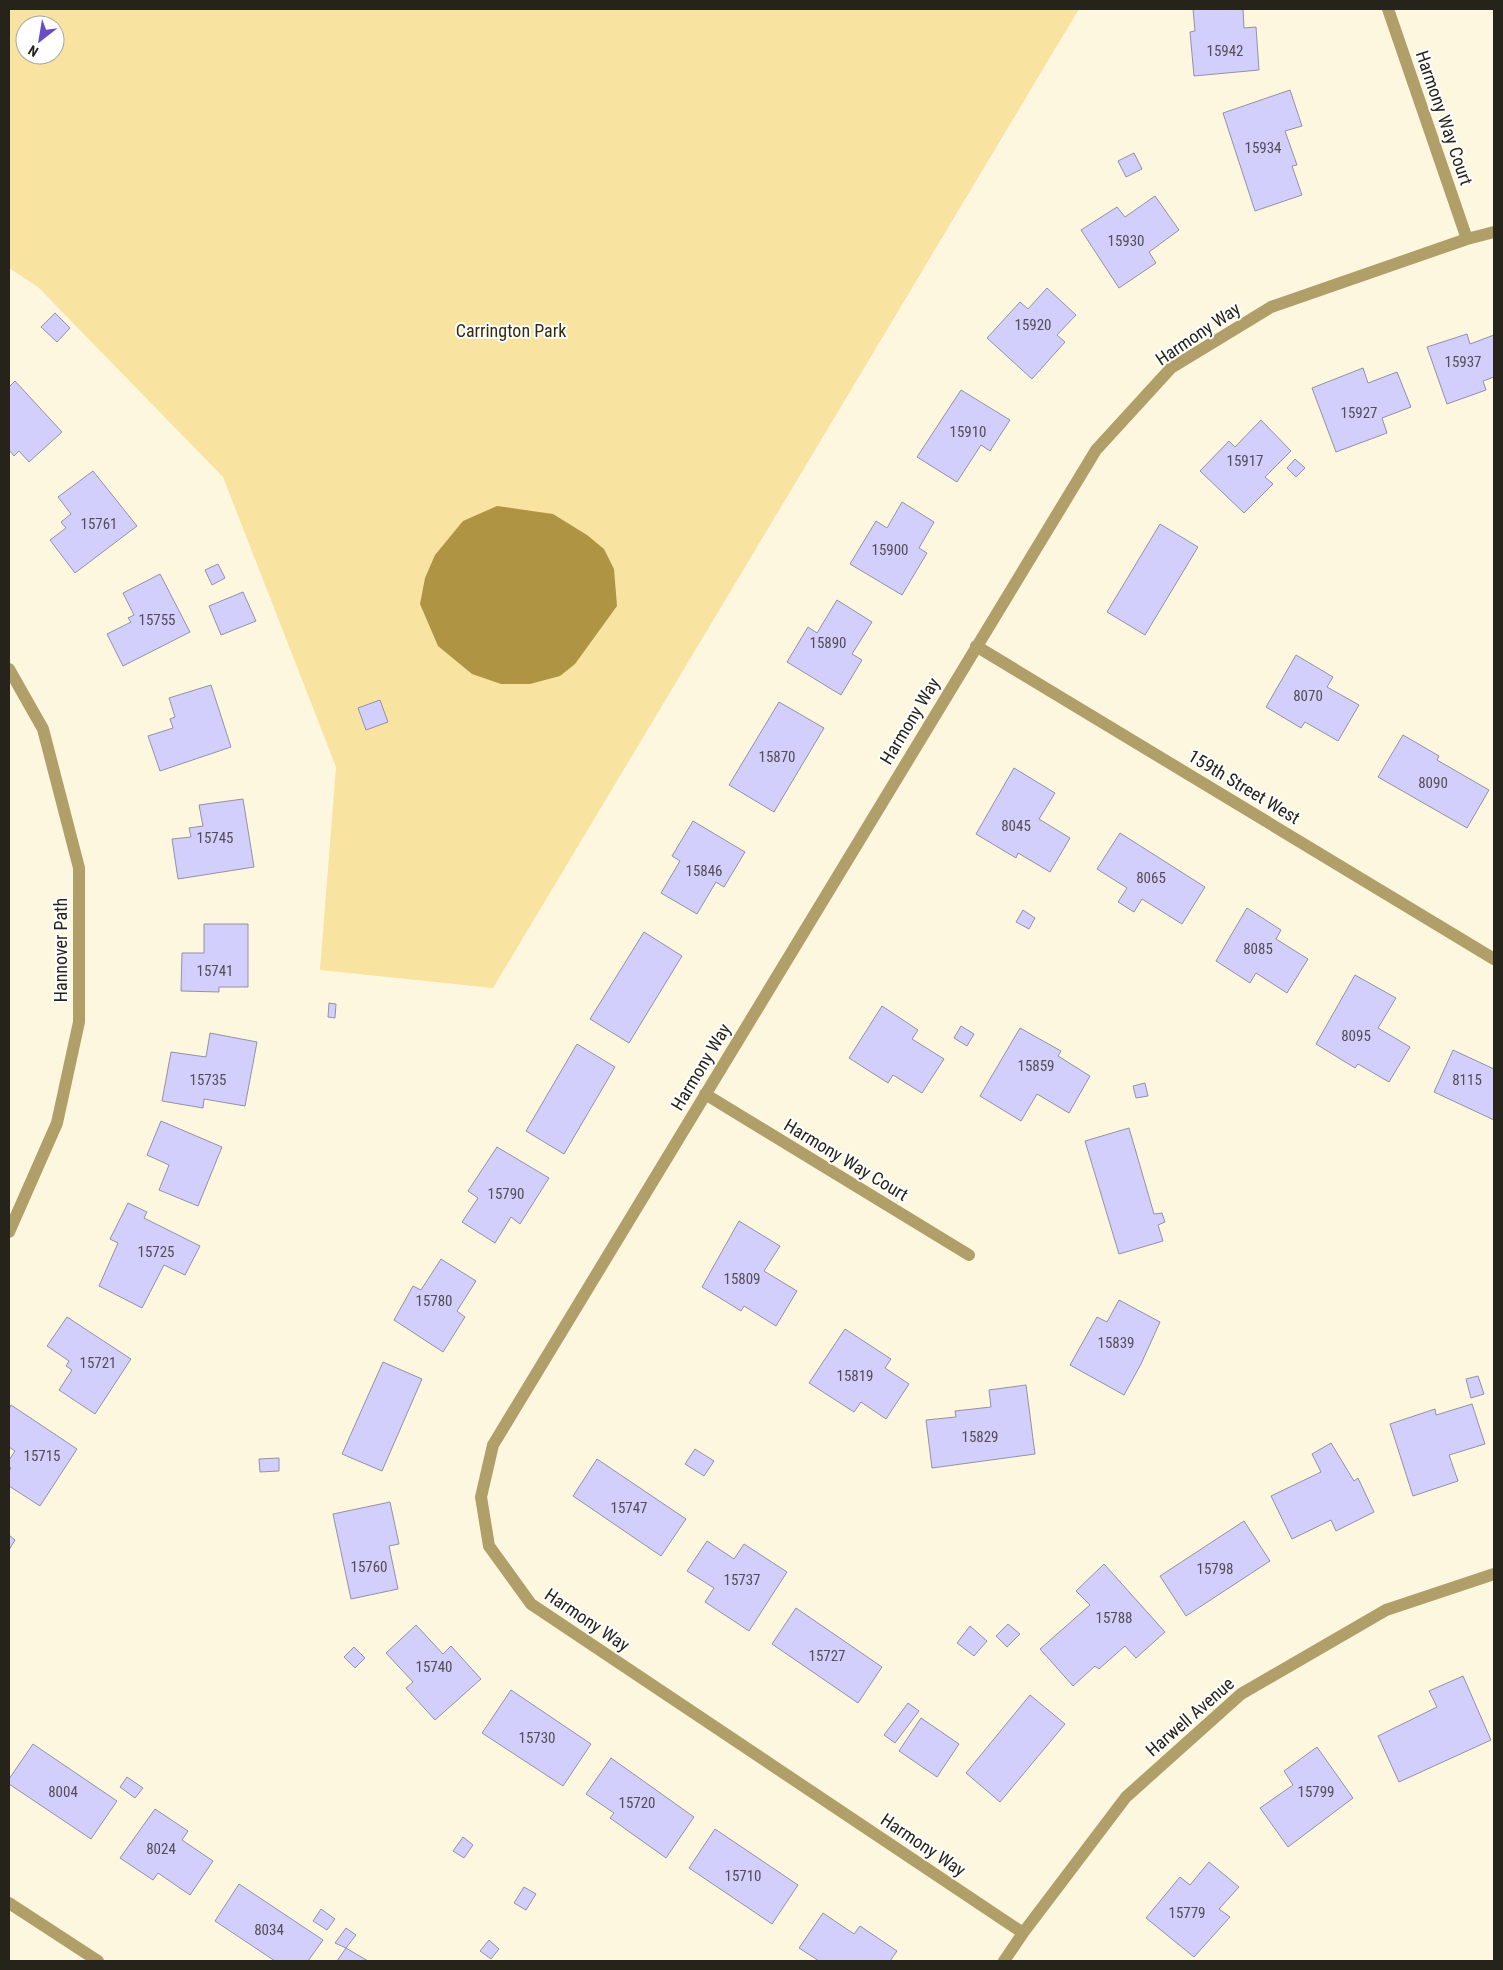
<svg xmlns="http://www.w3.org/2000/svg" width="1503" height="1970" viewBox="0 0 1503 1970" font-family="'Roboto Condensed',sans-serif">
<rect width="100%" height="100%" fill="#fef7e0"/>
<!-- green -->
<path fill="#f8e3a0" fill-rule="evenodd" d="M9 9H1079L493 988 320 970 336 767 223 477 38 287 9 268ZM25 25H55V55H25Z"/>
<!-- water -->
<path fill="#af9543" d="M497 506 553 514 587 535 604 549 614 569 617 606 575 664 560 676 530 684H501L472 674 438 646 420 604 425 578 435 555 463 521Z"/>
<!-- building -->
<path fill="#d3cffd" stroke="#9291a6" d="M1193 9H1243L1244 28 1256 27 1259 70 1194 76 1190 32 1195 31Z
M1290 90 1302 126 1285 131 1297 165 1292 166 1302 195 1255 211 1223 113Z
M1134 153 1142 169 1126 177 1118 161Z
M1155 196 1179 230 1149 252 1156 263 1119 288 1081 230 1117 207 1125 217Z
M1047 288 1076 315 1057 335 1065 342 1032 379 987 338 1020 302 1028 309Z
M55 313 70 328 57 342 41 327Z
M1467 334 1470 344 1494 335V377L1483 381 1486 390 1447 404 1427 347Z
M1363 368 1368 383 1397 372 1411 407 1382 418 1387 433 1336 452 1312 388Z
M15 381 62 432 29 462 19 451 14 456 9 450V387Z
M961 390 1010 420 990 451 981 445 957 482 917 457Z
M1261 420 1291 451 1265 477 1273 484 1244 513 1200 471 1229 441 1235 447Z
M1295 459 1305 468 1296 477 1287 468Z
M93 471 137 526 75 573 50 540 66 528 61 522 71 514 58 497Z
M902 502 934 522 919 548 927 553 902 595 850 564 876 521 887 528Z
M1160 524 1198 547 1145 635 1107 612Z
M218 564 225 578 212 585 205 570Z
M160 574 190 632 123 666 107 634 131 622 128 618 134 615 123 593Z
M243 592 256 621 221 635 209 606Z
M837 600 872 622 852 654 862 660 841 695 787 662 808 627 817 633Z
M1296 655 1333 677 1327 687 1359 705 1338 741 1305 722 1301 728 1266 707Z
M211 685 231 747 160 771 148 736 173 728 170 719 175 717 169 698Z
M380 700 388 722 366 730 358 708Z
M779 702 824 728 774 812 729 785Z
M1403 735 1439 756 1437 760 1489 790 1467 828 1378 777Z
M1014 768 1055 793 1039 819 1070 838 1050 872 1018 853 1016 858 976 834Z
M243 799 254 867 178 879 172 839 191 837 189 828 203 826 199 805Z
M693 821 745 852 724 887 716 882 697 914 661 893 680 861 672 856Z
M1120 833 1205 887 1182 924 1142 899 1134 912 1118 902 1127 888 1097 869Z
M1247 908 1281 930 1276 939 1308 959 1287 993 1256 973 1250 983 1216 961Z
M1023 910 1035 918 1029 929 1016 922Z
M204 924H248V987H219V992L181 991 182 953H204Z
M644 932 682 956 629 1043 590 1019Z
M1355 975 1396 998 1378 1028 1410 1047 1389 1082 1358 1064 1355 1068 1316 1044Z
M329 1003 336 1004 335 1018 328 1017Z
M882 1006 918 1030 912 1039 944 1059 922 1093 893 1075 888 1083 849 1058Z
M961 1026 974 1034 967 1046 954 1038Z
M1020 1028 1061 1051 1058 1056 1090 1076 1069 1113 1037 1094 1021 1121 980 1096Z
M210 1033 257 1042 245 1106 204 1099 203 1108 162 1101 171 1052 206 1057Z
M577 1044 615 1067 564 1154 526 1131Z
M1453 1050 1494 1069V1067V1120L1434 1092Z
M1145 1083 1148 1096 1136 1098 1133 1086Z
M161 1121 222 1147 198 1206 159 1190 169 1165 147 1155Z
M1129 1128 1154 1214 1162 1213 1165 1222 1158 1225 1163 1241 1119 1254 1085 1141Z
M497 1147 549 1178 520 1224 511 1217 495 1243 462 1222 478 1198 468 1191Z
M128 1203 147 1212 144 1218 200 1246 185 1275 164 1265 142 1308 99 1286 118 1243 110 1239Z
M739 1221 780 1246 764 1271 797 1291 776 1326 744 1306 741 1311 702 1287Z
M441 1259 476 1281 457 1311 465 1317 443 1352 394 1320 413 1286 421 1290Z
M1119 1300 1160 1322 1141 1364 1124 1395 1070 1365 1097 1317 1107 1322Z
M67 1317 131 1359 95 1414 59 1390 72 1370 66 1366 69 1361 47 1346Z
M845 1329 891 1359 885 1368 909 1384 886 1419 861 1402 854 1412 809 1383Z
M383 1362 422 1379 382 1471 342 1454Z
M1478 1376 1484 1394 1471 1398 1466 1379Z
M1026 1385 1035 1454 932 1468 926 1420 956 1417 955 1411 991 1407 989 1390Z
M1472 1404 1485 1444 1449 1455 1458 1481 1413 1496 1390 1424 1435 1409 1436 1415Z
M11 1405 77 1449 40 1506 9 1486V1471L11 1468 9 1466V1460L15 1451 9 1447V1409Z
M1331 1443 1354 1481 1358 1478 1374 1512 1336 1531 1331 1520 1292 1539 1271 1496 1321 1472 1312 1454Z
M695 1449 714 1461 704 1476 685 1464Z
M279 1458V1471L260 1472 259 1459Z
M597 1459 686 1519 661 1556 573 1496Z
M390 1502 399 1544 389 1546 398 1589 351 1599 333 1514Z
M1244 1521 1270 1561 1186 1616 1160 1576Z
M9 1535 15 1540 9 1550Z
M707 1541 734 1559 744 1544 787 1572 749 1631 705 1602 714 1588 687 1571Z
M1104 1564 1165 1632 1136 1658 1125 1646 1099 1669 1095 1666 1073 1686 1040 1649 1090 1605 1076 1591Z
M796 1608 882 1667 858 1703 772 1644Z
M1008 1624 1020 1634 1007 1647 996 1636Z
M416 1625 443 1654 451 1646 481 1679 435 1720 406 1688 413 1682 386 1653Z
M970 1626 987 1641 974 1656 957 1643Z
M354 1647 365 1658 355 1668 344 1657Z
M1463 1676 1491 1740 1399 1782 1378 1736 1437 1707 1429 1691Z
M511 1690 591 1744 563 1786 482 1733Z
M1030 1695 1065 1724 1000 1802 966 1773Z
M908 1703 919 1711 895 1743 884 1735Z
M921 1718 959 1744 937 1777 899 1751Z
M33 1744 117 1801 91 1839 9 1784V1779Z
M1317 1747 1353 1798 1288 1847 1260 1808 1293 1785 1284 1771Z
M611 1758 694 1817 666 1858 610 1818 614 1813 586 1794Z
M127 1777 143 1788 135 1798 120 1787Z
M155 1809 188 1831 182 1840 213 1861 190 1895 158 1873 153 1880 120 1858Z
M715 1829 798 1885 772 1924 689 1868Z
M463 1837 473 1845 464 1858 453 1851Z
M1209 1862 1239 1887 1219 1909 1230 1917 1194 1957 1146 1918 1180 1877 1190 1885Z
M239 1884 323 1940 308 1961H275L215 1921Z
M524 1887 536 1894 526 1910 514 1903Z
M321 1909 335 1919 327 1930 313 1921Z
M823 1913 854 1934 860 1926 897 1951 890 1961H819L799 1948Z
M346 1928 356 1935 346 1948 335 1943Z
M489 1940 499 1949 491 1959 480 1951Z
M346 1948 368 1961H337Z"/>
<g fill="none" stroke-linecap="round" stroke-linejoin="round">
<!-- minor -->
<path stroke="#b19f6a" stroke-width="12" d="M1388 9 1467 239
M976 646 1494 959
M9 669 43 729 79 868V1022L57 1123 9 1232
M705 1094 969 1255
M1023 1933 531 1604 489 1546 481 1497 493 1445 1096 450 1171 368 1271 307 1467 239 1494 232
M1004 1961 1023 1933 1126 1797 1241 1694 1386 1610 1494 1574"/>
<!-- tertiary -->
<path stroke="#b19f6a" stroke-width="12" d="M9 1903 98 1961"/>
</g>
<g text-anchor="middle" stroke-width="4" stroke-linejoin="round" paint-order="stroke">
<!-- number labels -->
<g font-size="15" fill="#514e54">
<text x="1225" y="56">15942</text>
<text x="1263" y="153">15934</text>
<text x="1126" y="246">15930</text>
<text x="1033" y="330">15920</text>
<text x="1463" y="367">15937</text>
<text x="1359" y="418">15927</text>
<text x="968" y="437">15910</text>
<text x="1245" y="466">15917</text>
<text x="99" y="529">15761</text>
<text x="890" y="555">15900</text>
<text x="157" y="625">15755</text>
<text x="828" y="648">15890</text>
<text x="1308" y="701">8070</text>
<text x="777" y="762">15870</text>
<text x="1433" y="788">8090</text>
<text x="1016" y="831">8045</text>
<text x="215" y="843">15745</text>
<text x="704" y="876">15846</text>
<text x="1151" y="883">8065</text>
<text x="1258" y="954">8085</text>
<text x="215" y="976">15741</text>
<text x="1356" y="1041">8095</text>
<text x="1036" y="1071">15859</text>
<text x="208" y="1085">15735</text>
<text x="1467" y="1085">8115</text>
<text x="506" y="1199">15790</text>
<text x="156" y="1257">15725</text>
<text x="742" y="1284">15809</text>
<text x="434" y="1306">15780</text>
<text x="1116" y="1348">15839</text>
<text x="98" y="1368">15721</text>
<text x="855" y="1381">15819</text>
<text x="980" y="1442">15829</text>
<text x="42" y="1461">15715</text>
<text x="629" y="1513">15747</text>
<text x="369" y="1572">15760</text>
<text x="1215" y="1574">15798</text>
<text x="742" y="1585">15737</text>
<text x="1114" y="1623">15788</text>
<text x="827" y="1661">15727</text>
<text x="434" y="1672">15740</text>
<text x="537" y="1743">15730</text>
<text x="63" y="1797">8004</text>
<text x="1316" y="1797">15799</text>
<text x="637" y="1808">15720</text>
<text x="161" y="1854">8024</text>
<text x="743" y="1881">15710</text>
<text x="1187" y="1918">15779</text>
<text x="269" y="1935">8034</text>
</g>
<!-- street labels -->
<g font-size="18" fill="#26231b" stroke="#fff">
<text transform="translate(1444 118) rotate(71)" y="6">Harmony Way Court</text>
<text transform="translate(1198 334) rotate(-34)" y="6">Harmony Way</text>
<text transform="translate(910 721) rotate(-59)" y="6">Harmony Way</text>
<text transform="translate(1244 787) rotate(31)" y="6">159th Street West</text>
<text transform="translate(61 950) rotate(-90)" y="6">Hannover Path</text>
<text transform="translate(701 1067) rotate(-59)" y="6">Harmony Way</text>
<text transform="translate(846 1160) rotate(31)" y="6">Harmony Way Court</text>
<text transform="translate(587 1620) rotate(34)" y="6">Harmony Way</text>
<text transform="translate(1190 1717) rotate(-41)" y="6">Harwell Avenue</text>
<text transform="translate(923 1845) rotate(34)" y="6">Harmony Way</text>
</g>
<!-- park labels -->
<g font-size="18" fill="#362b06" stroke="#fff">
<text x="511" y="337">Carrington Park</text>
</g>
</g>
<!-- border -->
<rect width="1503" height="1970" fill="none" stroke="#26231b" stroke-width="20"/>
<!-- north arrow -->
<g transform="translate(40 40) rotate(211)"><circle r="24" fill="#ffffff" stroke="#a8a7a4"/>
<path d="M0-4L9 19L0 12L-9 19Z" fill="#684cc5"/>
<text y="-8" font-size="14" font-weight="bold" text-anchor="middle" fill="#26231b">N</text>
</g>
</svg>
